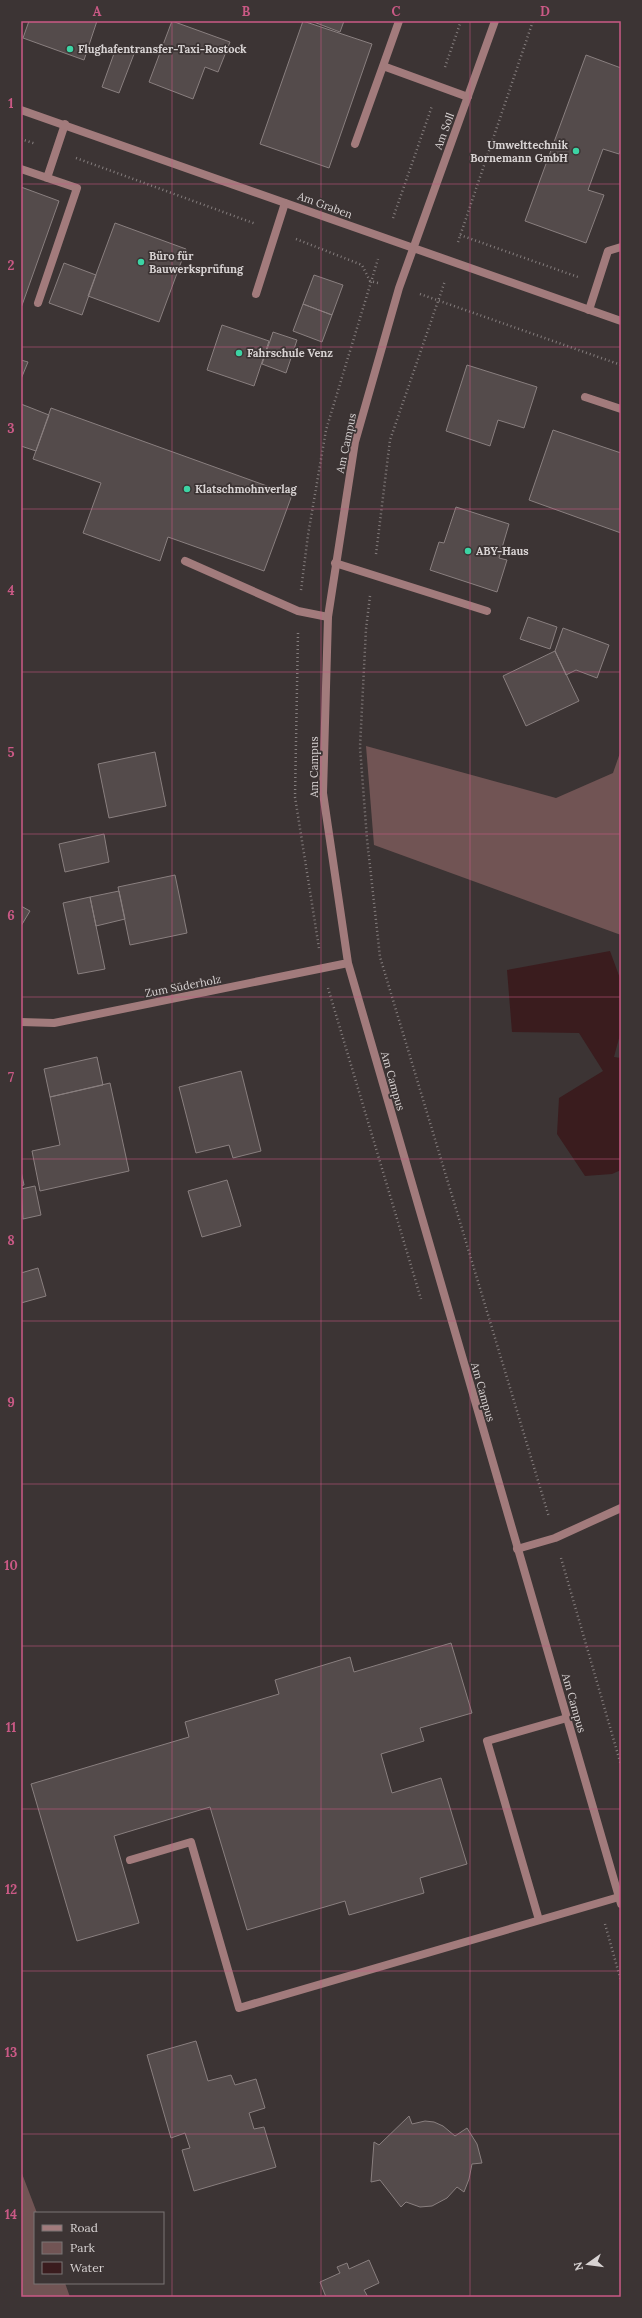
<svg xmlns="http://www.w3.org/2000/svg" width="642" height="2318" viewBox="0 0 642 2318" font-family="Lora,serif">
<rect width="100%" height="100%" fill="#3c3434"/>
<!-- green -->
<path fill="#715454" d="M366 746 556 798 613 773 621 750V935L374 845Z
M21 2171 37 2213H35V2283H65L70 2297H21Z"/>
<!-- water -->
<path fill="#3a1c1e" d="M610 951 621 981V1031L614 1057 621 1058V1170L612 1174 585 1176 557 1134 559 1098 603 1071 579 1033 512 1032 507 970Z"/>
<!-- building -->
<path fill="#544b4b" stroke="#897f7f" d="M29 21H97L84 60 23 38Z
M172 21 230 42 218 72 205 67 193 99 149 82Z
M303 21 372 44 329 168 260 144Z
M311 21H344L340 32Z
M116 48 134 54 119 93 102 87Z
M586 55 621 68V148L619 154 603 149 588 190 604 195 586 243 525 221Z
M21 187 59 201 21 308Z
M115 223 186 249 159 322 88 296Z
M64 263 96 275 82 315 49 303Z
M314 275 343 285 332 315 303 304Z
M303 304 332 315 322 342 293 331Z
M222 325 269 341 254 386 207 370Z
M273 332 297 340 286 373 262 364Z
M21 360 28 362 21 379Z
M467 365 537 387 524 428 498 420 490 446 446 431Z
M21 404 49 415 36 451 21 446Z
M51 408 292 495 264 571 168 537 160 561 83 533 101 483 33 459Z
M553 430 621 453V533L529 500Z
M456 507 509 524 499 558 507 560 497 592 430 570 439 542 444 543Z
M528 617 557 627 550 649 520 639Z
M563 628 609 645 597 678 576 670 566 675 555 651Z
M555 651 579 701 526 726 503 676Z
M155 752 166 806 109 818 98 764Z
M104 834 109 862 65 872 59 844Z
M175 875 187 933 130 945 118 887Z
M119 891 125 919 96 926 90 897Z
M90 897 105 969 78 974 63 903Z
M21 906 30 911 21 926Z
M97 1057 103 1085 50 1097 44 1069Z
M241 1071 261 1151 233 1158 229 1145 196 1153 179 1087Z
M110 1083 129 1171 40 1191 32 1151 60 1145 50 1097Z
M21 1171 24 1185 21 1186Z
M227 1180 241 1226 202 1237 188 1191Z
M35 1186 41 1215 23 1219 21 1189Z
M38 1268 46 1296 21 1303V1273Z
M451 1643 472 1713 420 1728 424 1741 381 1754 392 1793 441 1778 467 1864 420 1878 424 1893 349 1915 345 1901 247 1930 210 1807 114 1836 139 1923 77 1941 31 1784 189 1737 185 1722 279 1694 275 1680 350 1657 354 1672Z
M196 2041 208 2081 231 2075 235 2085 256 2079 265 2108 249 2113 254 2129 264 2127 276 2167 194 2191 182 2150 190 2148 185 2133 171 2138 147 2055Z
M409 2116 412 2124 425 2121 434 2122 443 2126 455 2136 467 2128 477 2144 482 2163 472 2164 469 2179 464 2192 457 2187 447 2198 432 2206 420 2207 406 2202 401 2207 380 2180 371 2182 374 2142 379 2145Z
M369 2260 379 2283 364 2290 368 2297H326L320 2282 340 2273 337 2267 347 2263 349 2269Z"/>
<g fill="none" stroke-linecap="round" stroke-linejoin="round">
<!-- path -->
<path stroke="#857e7e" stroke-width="2.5" stroke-dasharray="1 3" stroke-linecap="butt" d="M445 67 461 21
M21 139 36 144
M76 158 256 224
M393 218 432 106
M460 235 578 277
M296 239 362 265 370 281 378 283
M458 242 533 21
M420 294 621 365
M376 554 390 440 445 281
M301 590 308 535 326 430 378 259
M370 596 366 629 360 747 367 839 380 957 549 1517
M298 633 295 797 319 948
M328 988 421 1299
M561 1558 621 1765
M605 1924 621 1981"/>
<!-- lane -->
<path stroke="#a27b7c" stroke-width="8" d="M383 66 399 21
M355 144 383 66 468 97
M21 169 77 188 38 303
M47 178 65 124
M256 294 285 203
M589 310 608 251 621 247
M585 397 621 409
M185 561 298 611 328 617
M335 563 487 611
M517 1549 555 1538 621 1508
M130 1860 191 1842 239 2008 619 1897
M539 1920 487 1741 567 1718"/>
<!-- street -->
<path stroke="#a27b7c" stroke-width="8" d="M495 21 399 288 355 442 328 617 323 793 348 963 621 1904
M21 110 621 321
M21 1022 54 1023 348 963"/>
</g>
<!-- grid -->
<path fill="none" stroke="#ca5985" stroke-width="1" stroke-opacity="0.55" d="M172 21V2297M321 21V2297M470 21V2297M21 184H621M21 347H621M21 509H621M21 672H621M21 834H621M21 997H621M21 1159H621M21 1321H621M21 1484H621M21 1646H621M21 1809H621M21 1971H621M21 2134H621"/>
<!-- markers -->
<g fill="#3cd4a4" stroke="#3c3434" stroke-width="1.5">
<circle cx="70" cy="49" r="4"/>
<circle cx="576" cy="151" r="4"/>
<circle cx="141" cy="262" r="4"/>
<circle cx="239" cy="353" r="4"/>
<circle cx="187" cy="489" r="4"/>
<circle cx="468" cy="551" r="4"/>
</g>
<g text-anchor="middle" stroke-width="3.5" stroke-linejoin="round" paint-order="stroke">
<!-- poi labels -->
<g font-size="11" font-weight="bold" fill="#d8d3d3" stroke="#3c3434" text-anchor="start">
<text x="78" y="53">Flughafentransfer-Taxi-Rostock</text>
<text x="568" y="149" text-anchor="end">Umwelttechnik<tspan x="568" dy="13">Bornemann GmbH</tspan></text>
<text x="149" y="260">Büro für<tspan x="149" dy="13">Bauwerksprüfung</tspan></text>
<text x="247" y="357">Fahrschule Venz</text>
<text x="195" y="493">Klatschmohnverlag</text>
<text x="476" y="555">ABY-Haus</text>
</g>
<!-- street labels -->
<g font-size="11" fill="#d8d3d3" stroke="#3c3434">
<text transform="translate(444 131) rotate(-70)" y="4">Am Soll</text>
<text transform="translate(325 205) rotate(20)" y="4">Am Graben</text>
<text transform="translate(346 443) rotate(-78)" y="4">Am Campus</text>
<text transform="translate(314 767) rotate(-90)" y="4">Am Campus</text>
<text transform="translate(183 986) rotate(-11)" y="4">Zum Süderholz</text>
<text transform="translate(393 1081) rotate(74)" y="4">Am Campus</text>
<text transform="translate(483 1392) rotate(74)" y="4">Am Campus</text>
<text transform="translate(574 1703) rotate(74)" y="4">Am Campus</text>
</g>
</g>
<!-- border -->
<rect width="642" height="2318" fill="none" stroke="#3c3434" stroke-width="44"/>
<!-- legend -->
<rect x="34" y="2212" width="130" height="72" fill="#3c3434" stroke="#7a7474"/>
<rect x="42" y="2225" width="20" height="6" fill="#a27b7c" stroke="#7a7474"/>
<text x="70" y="2232" font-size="12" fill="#d8d3d3">Road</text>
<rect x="42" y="2242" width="20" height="12" fill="#715454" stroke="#7a7474"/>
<text x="70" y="2252" font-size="12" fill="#d8d3d3">Park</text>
<rect x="42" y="2262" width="20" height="12" fill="#3a1c1e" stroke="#7a7474"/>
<text x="70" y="2272" font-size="12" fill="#d8d3d3">Water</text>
<!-- north arrow -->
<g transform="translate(588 2264) rotate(256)" stroke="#3c3434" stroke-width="3" paint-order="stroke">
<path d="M0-3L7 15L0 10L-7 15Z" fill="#d8d3d3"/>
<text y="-6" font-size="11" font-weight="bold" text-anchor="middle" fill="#d8d3d3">N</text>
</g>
<rect x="22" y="22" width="598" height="2274" fill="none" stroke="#ca5985" stroke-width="1.5"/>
<g font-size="13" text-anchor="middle" font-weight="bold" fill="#ca5985">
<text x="97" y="16">A</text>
<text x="246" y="16">B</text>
<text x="396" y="16">C</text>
<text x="545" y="16">D</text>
<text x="11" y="108">1</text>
<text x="11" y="270">2</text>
<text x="11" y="433">3</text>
<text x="11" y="595">4</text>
<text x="11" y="757">5</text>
<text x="11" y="920">6</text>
<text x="11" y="1082">7</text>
<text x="11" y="1245">8</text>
<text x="11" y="1407">9</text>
<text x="11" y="1570">10</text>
<text x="11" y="1732">11</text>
<text x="11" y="1894">12</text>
<text x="11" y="2057">13</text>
<text x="11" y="2219">14</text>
</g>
</svg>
